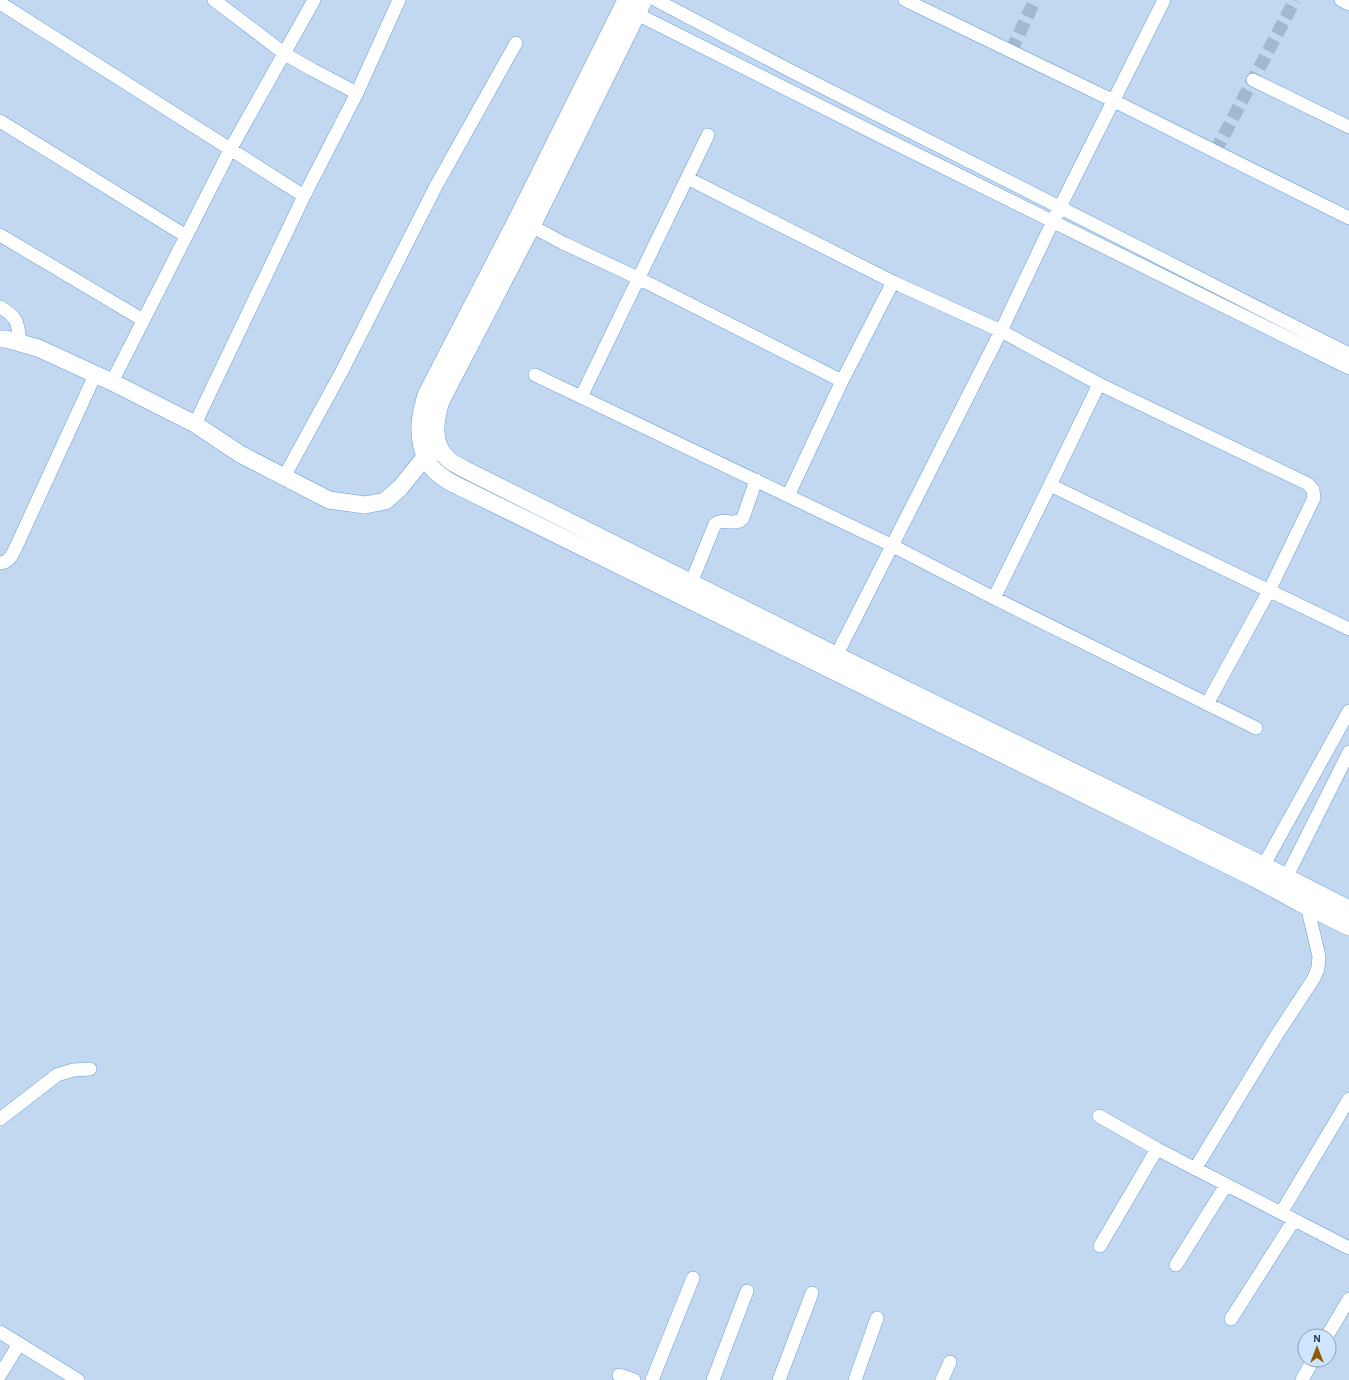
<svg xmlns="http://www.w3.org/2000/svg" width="1349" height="1380" viewBox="0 0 1349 1380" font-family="'Alegreya Sans',sans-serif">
<rect width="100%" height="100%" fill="#c2d8f1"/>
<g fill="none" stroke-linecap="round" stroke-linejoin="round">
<!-- minor-tunnel -->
<path stroke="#a2b8d1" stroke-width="13" stroke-dasharray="13 6" stroke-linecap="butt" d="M1011 51 1035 0
M1215 152 1295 0"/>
<defs>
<path id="minor" d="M214 0 285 54 313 70 357 93
M656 0 791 71 1349 354
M905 0 1114 101 1349 218
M1341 0 1349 4
M0 3 304 196 357 93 399 0
M629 10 886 139 1349 368
M1253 80 1349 127
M0 121 186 236
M687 178 893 282 1001 331 1099 384 1308 484 1313 490 1314 498 1269 591 1207 704
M524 222 563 243 638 278 842 381
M0 235 143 320
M0 307C18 317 18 323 20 343
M535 375 891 545 994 598 1256 728
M112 382 230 150 314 0
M581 397 708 135
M195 424 304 196
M284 477 342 371 436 186 516 43
M1050 485 1349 629
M788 496 842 381 893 282
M0 563C10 562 12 555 16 547L95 375
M691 583 715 524C724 517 736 527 743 518L756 480
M994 598 1050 485 1099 384
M832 664 1001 331 1053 221 1164 0
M1260 872 1349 711
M1283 884 1349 752
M1099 1116 1157 1149 1349 1248
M0 1119 57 1075 73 1070 90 1069
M1195 1169 1276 1036 1314 978 1318 968 1319 956 1307 906 1309 900
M1281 1213 1349 1099
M1100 1246 1157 1149
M1176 1265 1226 1185
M1231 1319 1294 1220
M0 1332 78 1380
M1327 1336 1349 1299
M0 1375 19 1344
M619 1375 634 1380
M652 1380 693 1278
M713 1380 747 1291
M779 1380 812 1293
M855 1380 877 1318
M942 1380 950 1362
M1302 1380 1313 1360"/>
<path id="tertiary" d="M626 0 517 219 426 395C424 402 422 409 421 416 418 434 421 459 436 472 443 478 451 483 460 487L1256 879 1300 903 1349 927
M644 0 532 226 441 401C435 421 431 443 448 459 452 463 459 466 464 469L836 655 1263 865 1349 909
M0 339H6L38 348 112 382 195 424 240 454 329 500 365 505 385 501 400 488 425 457 434 453"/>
</defs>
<!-- minor casing -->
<use href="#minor" stroke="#669eda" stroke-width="14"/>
<!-- tertiary casing -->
<use href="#tertiary" stroke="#669eda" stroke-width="18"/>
<!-- minor -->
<use href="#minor" stroke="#fff" stroke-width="13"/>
<!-- tertiary -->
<use href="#tertiary" stroke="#fff" stroke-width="17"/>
</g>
<!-- north arrow -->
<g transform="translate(1317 1348)"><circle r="19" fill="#cfe5ff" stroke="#8aa1ba"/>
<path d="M0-3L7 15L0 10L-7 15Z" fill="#8e5c09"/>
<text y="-6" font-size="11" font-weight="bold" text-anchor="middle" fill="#223a53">N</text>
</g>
</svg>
